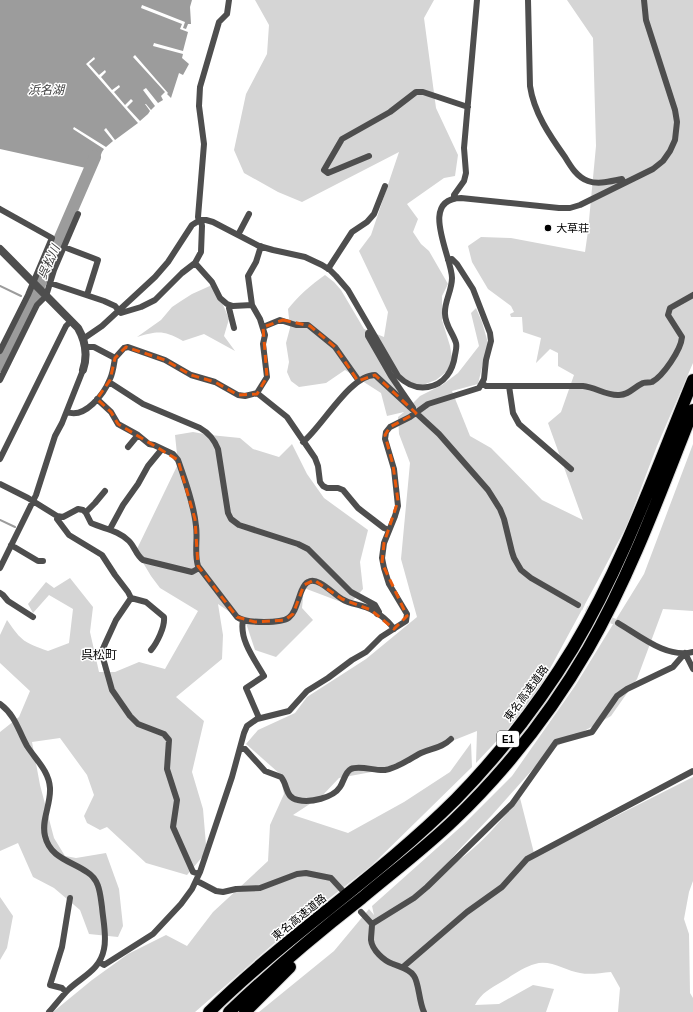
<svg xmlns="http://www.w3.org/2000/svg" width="693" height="1012" viewBox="0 0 693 1012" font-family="Arial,'Noto Sans JP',sans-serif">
<rect width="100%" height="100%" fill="#fff"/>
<!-- green -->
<path fill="#d5d5d5" d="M255 0H434L424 18 436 108 458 155 455 176 444 178 407 204 418 219 413 232 421 244 429 251 448 284 442 296V320L450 346 452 358 450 369 436 380 420 386 398 377 409 407 420 396 442 385 458 373 479 346 471 313 476 308 482 322 488 343 478 384 452 391 470 436 491 448 542 500 583 520 548 423 561 412 574 375 558 366V353L550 349 536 363 541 338 523 332 522 317H511L510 314 514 312 511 306 488 289 472 262 468 246 481 237 511 238 585 252 588 231 596 146 593 38 567 0H693V363L657 446 627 525 597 582 540 687 508 729 476 763 477 731 377 771 339 778 322 796 293 815 348 833 404 802 450 772 471 743 472 767 371 866 300 921 195 1012H53L92 980 128 954 166 935 187 946 213 912 268 861 270 825 284 794 280 774 246 744 258 730 295 713 307 697 366 659 417 617 401 559 410 463 399 434 398 417 404 412 387 416 381 393 345 370 326 383 299 387 291 381 287 372 289 362 286 343 290 328 288 309C299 295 311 285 325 275L334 282 341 290 364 329 384 337 388 312 359 251 371 235 399 152 302 202 278 192 244 173 234 150 246 94 267 54 269 25Z
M212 285 216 288 229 319 224 336 235 351 204 334 183 341C163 330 158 331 137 337L161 320 172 307 181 301 192 294Z
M193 432 210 435 240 438 253 449 279 457 292 444 307 474 324 498 368 530 360 562 363 589 349 605 304 588 302 608 313 620 276 657 255 650 246 623 218 604 223 635 222 659 176 697 204 721 192 772 203 809 206 845 203 856 187 875 146 863 107 827 100 830 87 823 84 816 94 795 87 775 60 738 32 742 40 785 54 838 65 856 76 858 106 853 119 889 123 926 118 937 89 934 80 910 54 888 33 877 18 843 0 851V732L19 717 30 691 0 663V635L7 620C22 642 24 642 48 651L69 643 73 609 49 595 33 613 28 604 46 582 54 588 70 578 93 607 90 632 99 672H115L139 662 165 669 198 611 160 588 151 576 136 551 178 464 175 435Z
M693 444V611L663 609 637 679 611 716 550 750 492 815 457 852 442 870C471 857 499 823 520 798L535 857 693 777V881L689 892 684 919 689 934 690 993 693 998V1012H618L620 988 611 972C600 973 590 975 580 973 566 971 550 959 535 964 524 967 513 975 503 981 490 989 482 992 475 1005L499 1004 533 985 554 989 546 1012H259L334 951 369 909 374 915 372 906 464 824 512 776 575 686 644 574Z
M0 897 13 916 7 948 0 960Z"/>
<!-- water -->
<path fill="#9c9c9c" d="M0 0H192L190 7 191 24H188L186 29 183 28 185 22 142 5 141 8 182 24 180 29 188 32 183 51 154 43 153 46 183 54 182 58 189 64 183 75 179 73 171 98 167 94 168 93 135 55 133 57 165 92 161 96 163 100 158 103 146 88 143 90 155 106 151 110 146 104H145L150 111 148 114 140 121 127 107 133 101 131 99 125 105 114 92 120 87 119 85 112 90 101 77 106 72 105 70 99 75 89 64 95 59 94 57 86 64 138 123 115 140 106 128 104 130 113 141 106 147 74 127 73 129 104 149 102 152 95 170 0 149Z"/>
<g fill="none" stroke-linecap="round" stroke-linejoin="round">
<!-- stream -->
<path stroke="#9c9c9c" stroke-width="2" d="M0 286 21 296
M28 299 32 301
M0 520 15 527"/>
<!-- river -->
<path stroke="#9c9c9c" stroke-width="12" d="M0 366 33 300 95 157 94 156"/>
<!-- minor-tunnel -->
<path stroke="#d9d9d9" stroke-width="6" stroke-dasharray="6 3" stroke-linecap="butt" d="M578 605 595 613
M603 617 618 623"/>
<defs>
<path id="motorway" d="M209 1012C286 936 379 876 456 799 500 754 540 702 573 648 623 564 656 470 693 380
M229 1012C271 972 316 934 362 898 393 872 425 848 454 820 506 770 552 711 588 649 631 574 661 491 693 410
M245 1012 290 967"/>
</defs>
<!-- motorway casing -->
<use href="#motorway" stroke="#dbdbdb" stroke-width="14"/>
<!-- minor -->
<path stroke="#4e4e4e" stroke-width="6" d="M528 0 530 86C534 113 550 136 565 157 571 167 577 177 588 181 599 185 611 181 622 179L624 183
M369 156 328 173 324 170 342 139 390 112 416 92H423L468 107
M454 199V195L464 181 466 173 464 148 477 0
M0 209 52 238 28 295 0 351
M199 221 198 217 204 144 199 106 200 87 219 22 227 14 229 0
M238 235 249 214
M64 247 98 260 87 295
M328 269 352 232 367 222 374 214 385 186
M50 283 104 301 115 306 121 313 141 307 155 300 182 273 195 263 201 252 202 226 201 220
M252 305 248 276 256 262 261 246
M230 306 229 308 234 328
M263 327 280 320 296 325H308L335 347 359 381
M371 330 368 333V336L391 376 413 408
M83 339 102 326 155 277 168 262 192 225 200 220H206L213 222 259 246 273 250 305 257 322 265 330 270 336 276 348 290 398 376C406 384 416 389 428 387 445 384 453 370 455 355 456 350 457 347 456 343 453 333 445 325 445 314 444 302 452 291 452 278 452 257 418 199 461 198L559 208H570L580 205 653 169 663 161 670 151 675 140 677 122 675 110 646 20 644 0
M85 347H94L115 358 124 348 128 347 165 360 191 375 215 382 238 395 245 396 257 393 267 377 263 344 265 335 260 319 252 305 233 306 227 304 220 298 212 282 195 263
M0 380 37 305 46 296 54 270 78 214
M109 382 143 404 200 428C209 433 214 439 218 449L228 513 231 519 239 525 298 544 308 549 351 592 375 605 379 612 377 614
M483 384 486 386H583C595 387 607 396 619 395 629 395 634 387 643 383 646 382 649 383 652 382 663 376 681 350 682 337L668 315 670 308 693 295
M509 386 513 413 519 424 571 469
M257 393 287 417 315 458 318 466 320 482 323 486 327 488H338L343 490 358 508 384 528 389 530
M97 399 111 412 118 424 138 435 149 444 154 445 173 454 178 460C185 480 194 505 196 526 198 539 194 553 198 566L237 617C244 622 255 622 264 622 293 622 292 618 301 592 303 588 304 584 308 582 318 576 333 594 342 599 348 603 355 604 362 606 374 609 387 619 394 629
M67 412C85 419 104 394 110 379 113 373 114 364 115 358
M303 442C322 427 350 375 375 375L439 434 488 490 500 509 504 519 512 552 514 558 521 570 531 578 578 605
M128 447 138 435
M0 459 66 326 71 321
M0 484 28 498 57 516 63 517 78 509 83 510 86 513 91 523C104 529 118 530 129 541 135 547 136 555 143 560L192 572 199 568
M86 512 95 503 105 491
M58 516 57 519 69 535 102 555 115 575 128 592 131 598
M110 529 123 505 138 484 148 466 162 449
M11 545 38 561H43
M0 568 36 495 55 436 62 423 83 370
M0 593 3 595 8 601 33 617
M131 598 116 620 105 644 102 651 103 658 112 690 130 716 138 724 164 734 169 740 167 769 177 800 173 827 193 872 199 874
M131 598 146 602 164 617C165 627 157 643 151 650
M243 620C239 640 255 660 264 676L246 688 259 718
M618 623C640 636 667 659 693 652
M0 704C16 716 18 730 27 746 36 760 49 771 50 788 51 805 41 820 45 836 50 858 71 861 87 872 100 880 100 894 102 907 103 920 107 936 104 949 100 970 83 976 69 989 62 996 56 1004 49 1012
M240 748 245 749 265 771 281 777C288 785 285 798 298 800 310 803 333 798 340 787 344 781 345 772 351 769 359 765 375 771 385 770 398 768 409 759 421 753 432 748 442 748 451 739
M197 881 216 891 223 892 236 889 260 888 297 874 306 873 331 878 342 890
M361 912 372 924C372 929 371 935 371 940 372 950 384 961 393 964 400 967 410 969 414 976 419 983 419 1002 424 1012
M372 924 414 898 427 887 512 804 556 742 592 732 617 696 627 689 673 667 685 653 693 669
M99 962 104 965 153 934 181 904 192 889 200 872 232 777 244 733 247 726 257 719 289 711 307 691 328 678 352 660 366 652 381 637 406 621 407 614 389 584 384 568 382 558 384 543 395 516 398 506 394 469 385 439 386 432 390 427 410 417 428 404 479 388 484 379 486 360 491 341 490 333 473 289 457 264 452 259 448 260
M403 967 467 912 502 887 527 859 693 771
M66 992 62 988 50 985 62 947 70 898"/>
<!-- tertiary -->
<path stroke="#4e4e4e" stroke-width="8" d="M0 249 78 328C86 342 88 355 83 370"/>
<!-- motorway -->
<use href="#motorway" stroke="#000" stroke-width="12"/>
</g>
<!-- marked area -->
<path fill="none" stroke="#e8590c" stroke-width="3" stroke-dasharray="8 5" stroke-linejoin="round" d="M283 320 310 326 335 347 358 381 375 375 416 413 390 427 385 435 393 465 398 501 384 543 382 563 407 616 394 629 371 610 342 599 314 580 304 585 293 614 285 620 255 622 237 617 198 566 195 519 178 460 118 424 111 412 97 399 110 380 115 358 126 347 165 360 191 375 215 382 238 395 257 394 267 377 263 327Z"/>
<!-- markers -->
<circle fill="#000" stroke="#fff" stroke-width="1.5" cx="548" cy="228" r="4"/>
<g text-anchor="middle" stroke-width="3" stroke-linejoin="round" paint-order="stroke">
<!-- shield labels -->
<rect fill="#fff" stroke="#4c4c4c" stroke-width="1" x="497" y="731" width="22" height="16" rx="3"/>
<g font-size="10" font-weight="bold" fill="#000">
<text x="508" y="743">E1</text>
</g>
<!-- poi labels -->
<g font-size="11" fill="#000" stroke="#fff" text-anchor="start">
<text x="556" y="232">大草荘</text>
</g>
<!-- street labels -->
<g font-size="11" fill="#000" stroke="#fff">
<text transform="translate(526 693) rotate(-54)" y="4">東名高速道路</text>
<text transform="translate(299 917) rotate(-39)" y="4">東名高速道路</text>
</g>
<!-- water labels -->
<g font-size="12" font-style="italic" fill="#3d3d3d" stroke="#fff">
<text x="46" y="94">浜名湖</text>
<text transform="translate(49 262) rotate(-66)" y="4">呉松川</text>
</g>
<!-- neighbourhood labels -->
<g font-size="12" fill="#000" stroke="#fff">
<text x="99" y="659">呉松町</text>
</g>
</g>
</svg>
